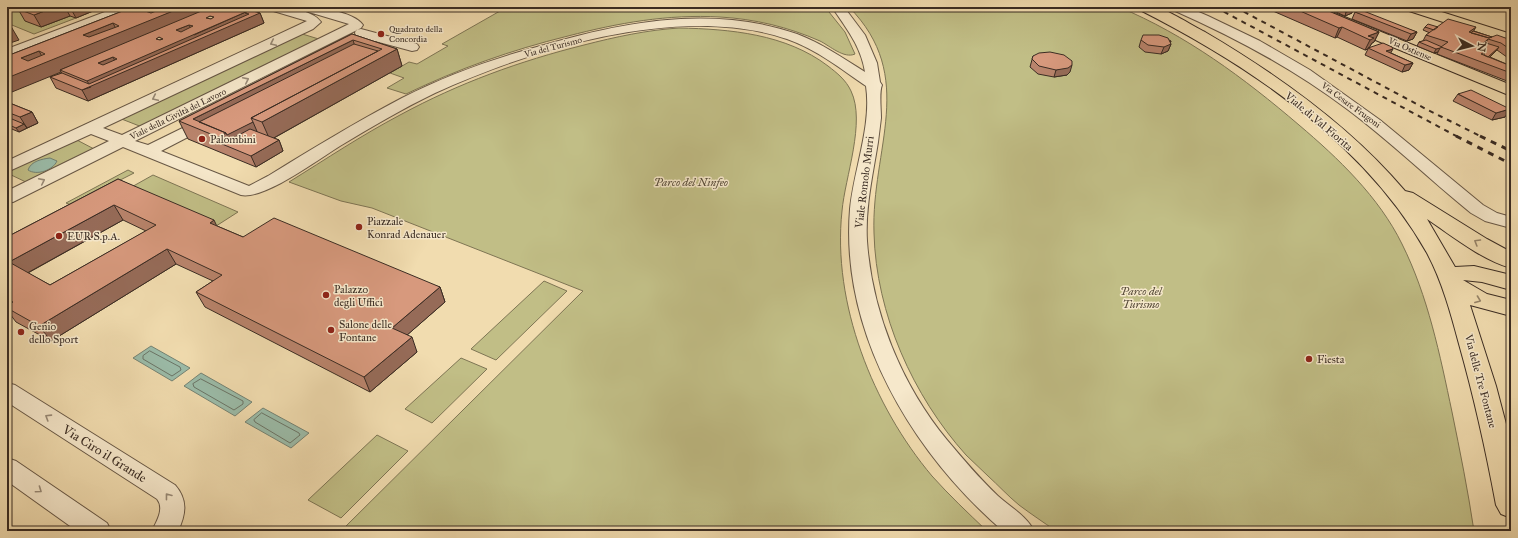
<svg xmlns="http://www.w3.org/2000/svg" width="1518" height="538" viewBox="0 0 1518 538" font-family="'IM FELL Great Primer',serif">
<rect width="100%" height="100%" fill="#f1dcaf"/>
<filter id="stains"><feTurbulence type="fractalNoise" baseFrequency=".005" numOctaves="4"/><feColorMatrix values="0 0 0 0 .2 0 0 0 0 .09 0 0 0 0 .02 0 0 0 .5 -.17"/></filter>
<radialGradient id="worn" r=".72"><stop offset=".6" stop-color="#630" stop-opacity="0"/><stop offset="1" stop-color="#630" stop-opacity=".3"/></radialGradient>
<!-- green -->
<path fill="#c1be86" stroke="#7e7554" d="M15 7H49L76 18 34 34 7 23V10Z
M507 7H825L845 32 855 54C844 59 830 46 820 41 788 27 755 19 720 17 668 14 618 23 568 36 511 50 458 69 406 94L387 88 404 78 390 73 409 62 417 64 448 46 442 44Z
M849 7H1119C1186 35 1244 78 1299 125 1338 158 1379 197 1402 244 1428 296 1440 355 1452 412 1460 451 1468 491 1474 531H1056C1043 522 1031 514 1019 505 1008 496 998 485 988 476 981 469 973 462 966 455 913 396 876 314 874 233 871 149 918 77 849 7Z
M679 28C730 29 786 34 828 66 837 73 846 80 851 91 866 122 845 177 842 211 832 303 873 406 932 476 949 495 968 513 987 531H341L583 291 372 208 341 201 289 182C326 159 362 135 400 115 459 83 520 61 584 45 615 37 647 30 679 28Z
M299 33 322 40 142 127 119 118Z
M75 139 96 150 28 183 7 173V171Z
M128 170 134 173 71 205 66 203Z
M153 175 238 212 213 228 128 189Z
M544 281 567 291 496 360 471 349Z
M461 358 487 369 432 423 405 409Z
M377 435 408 451 341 518 308 500Z"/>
<!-- water -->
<path fill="#9bbca9" stroke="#748273" d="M50 158 57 161C53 170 37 176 28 170 31 161 42 159 50 158Z
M151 346 190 368 172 381 133 358Z
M201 373 252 402 235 416 184 386Z
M263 408 309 433 291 448 245 422Z"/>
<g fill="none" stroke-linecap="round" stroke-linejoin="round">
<!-- shore -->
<path stroke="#6a7466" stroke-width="1" d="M150 351 180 367 181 370 172 376 143 359V356Z
M201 379 243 401V404L234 410 194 387 193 384Z
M262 413 299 433 300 435 290 443 255 422 254 420Z"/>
<defs>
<path id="minor" d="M118 7H135L133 10 7 58V49Z
M268 7C283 7 312 9 321 22L313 29 103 128 122 135 349 24 302 10 300 7C316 7 353 11 363 25L361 28 135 141 148 145 203 118 208 116 213 118 216 121 213 124 161 151 249 186 268 176C312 149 356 122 402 98 447 75 495 58 544 45 626 21 714 5 797 34 821 43 843 58 865 72 861 46 846 28 832 7H844L865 35 877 63 880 82 882 85C879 92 881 109 881 118 880 126 879 134 878 142 873 174 865 208 867 241 872 312 901 384 947 440 963 459 979 478 998 496 1010 507 1027 516 1034 531H1003C912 452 840 333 850 209 854 169 872 125 866 86 841 69 816 49 787 39 681 3 534 48 435 93 402 109 371 127 340 146 319 159 264 200 241 195L123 147 13 202 7 203V191L109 141 91 134 7 172V161L307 21 270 10Z
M1171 7H1187L1208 16 1260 41 1310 70 1380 120 1483 205 1497 213 1511 217V228L1485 221 1471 213C1429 179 1390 141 1347 109 1293 68 1234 37 1173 10Z
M361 29 417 44 419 47 417 50 412 51 375 41 350 54H340L338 51 340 48 362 37 356 36 355 33 356 30Z
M7 383 15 385 175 485C188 500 186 514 178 531H152C156 522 165 509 157 499L7 402Z
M7 458 16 461 107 523 111 531H77L7 481Z"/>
<path id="major" d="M1138 7C1143 7 1151 6 1156 7 1168 10 1193 26 1205 32 1278 75 1350 126 1405 191L1413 193 1487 239 1511 252V268C1482 260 1452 236 1427 219L1455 267 1474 266 1511 275V290L1482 282 1463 280 1487 294 1511 300V316L1470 305 1496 386 1511 443V518L1501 514 1496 505C1486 451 1474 397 1459 344 1451 314 1442 281 1427 253 1366 144 1249 65 1140 10Z
M1301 7H1320L1511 85V96L1303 10Z
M1404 7H1426L1511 34V44L1406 10Z"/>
</defs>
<!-- minor casing -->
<use href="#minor" stroke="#685846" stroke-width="2"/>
<!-- major casing -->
<use href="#major" stroke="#3a2c23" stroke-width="2"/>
<!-- minor -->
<use href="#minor" fill="#f6e8cb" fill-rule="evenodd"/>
<!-- major -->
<use href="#major" fill="#f1dcaf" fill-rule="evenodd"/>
<!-- rail-far1 -->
<path stroke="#3a2c23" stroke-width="2" stroke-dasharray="5 5" stroke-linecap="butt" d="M1215 7 1458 137
M1235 7 1426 109 1482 137"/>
<!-- rail -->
<path stroke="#3a2c23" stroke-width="3" stroke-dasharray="6 6" stroke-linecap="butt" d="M1456 136 1511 164
M1480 136 1511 151"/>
</g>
<!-- wall -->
<path fill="#b9846c" stroke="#3a2c23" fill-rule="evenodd" d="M23 7H97L98 9 76 18 70 16 41 27 25 21 18 9Z
M133 7H234L260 13 264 23 88 101 56 88 50 77 62 73 61 72 7 56ZM210 16 214 17 211 19 206 18ZM159 37 163 39 160 40 156 39Z
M1266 7H1319L1379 32 1374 42 1372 43 1369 47 1391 53 1413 63 1409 70 1402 72 1365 55 1368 49 1365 50 1337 37 1335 38 1266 8Z
M1338 9 1352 13 1345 16 1336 12Z
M1355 12 1417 32 1413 39 1407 41 1352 19Z
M1425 27H1438L1474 31 1492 37 1511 40V60L1497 50 1490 57 1511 66V79L1507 81 1437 54 1438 52 1434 53 1417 46 1419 42 1423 41 1426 35 1430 33 1423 30Z
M352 34 397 49 402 66 274 138 279 140 283 151 256 167 188 139 179 121Z
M1141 40H1169L1171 41 1170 43 1171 44 1168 51 1161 54 1145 52 1139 47Z
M1033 56 1070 72 1067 75 1054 77 1038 74 1030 67Z
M1458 94 1505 117 1492 120 1453 101Z
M7 102 32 112 38 123 19 132 7 127Z
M118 179 217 226 243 237 440 287 445 302 407 335 417 352 370 392 205 307 196 292 213 281 176 264 51 341 16 322 7 310V237ZM123 220 146 231 50 285 28 273Z"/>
<!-- shaded-wall -->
<path fill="#966b58" stroke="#3a2c23" d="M7 7H14L7 10Z
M55 7H65L70 16 41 27 34 15Z
M70 7H97L98 9 76 18Z
M155 7H158L162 15 183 7H219L60 70 61 72 7 94V78L21 58 39 51 45 62 83 35 113 23 118 33 145 11Z
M1353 10 1352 13 1345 16 1346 12Z
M248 11 260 13 264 23 88 101 82 90 91 87 87 81 98 63 113 57 118 67 176 30 189 25 194 35Z
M9 23 19 40 7 44V24Z
M1342 27 1337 37 1335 38 1339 28Z
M1476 27 1472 34 1469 32Z
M1379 32 1374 42 1372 43 1369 48H1368V49L1365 50 1370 40 1368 36Z
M1417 32 1413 39 1407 41 1411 34Z
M1488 39 1484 46 1476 53 1477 49Z
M353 40 358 57 195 124 193 119Z
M1171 41 1170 44H1171L1168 51 1161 54 1164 47 1167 42Z
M1499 47 1497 50 1486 61 1488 57Z
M1440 48 1438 52 1434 53 1436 49Z
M397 49 402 66 270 140 262 122Z
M1393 49 1389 56 1386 51Z
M1413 63 1409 70 1402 72 1405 65Z
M1072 65 1070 72 1067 75 1054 77 1056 70Z
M1511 75V79L1507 81Z
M1510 109 1505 117 1492 120 1496 113Z
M32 112 38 123 27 128 20 117Z
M253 122 259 136 222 144 218 137 226 133Z
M24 124 27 128 19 132 16 128Z
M279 140 283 151 256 167 251 156Z
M114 205 123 220 20 277 9 262Z
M214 220 221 235 210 223Z
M167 249 176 264 51 341 39 326Z
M440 287 445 302 398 343 392 328Z
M412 337 417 352 370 392 364 377Z"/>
<!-- building -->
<path fill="#d7997d" stroke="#3a2c23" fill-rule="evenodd" d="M23 7H55L34 15 18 9Z
M133 7H155L145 11 151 13 164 8 161 7H183L7 78V56ZM113 23 119 26 89 37 83 35ZM39 51 45 54 28 61 21 58Z
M211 7H234L248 11 87 81 60 70ZM210 16 214 17 211 19 206 18ZM189 25 193 26 181 32 176 30ZM159 37 163 39 160 40 156 39ZM113 57 117 59 103 65 98 63Z
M239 7 260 13 82 90 50 77 62 73 89 84 249 14 245 13 248 11 237 8Z
M1291 7H1319L1379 32 1368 36 1374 38 1370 40 1342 27 1339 28Z
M1344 7H1346L1353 10 1346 12 1338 9Z
M1361 10 1417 32 1411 34 1355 12Z
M1448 19 1476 27 1469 32 1489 38 1497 35 1511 40V50L1501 43 1488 39 1477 49 1485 52 1481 54 1511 66V73L1441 47 1448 42 1426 35Z
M1428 24 1438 27 1434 30 1425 27Z
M1473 31 1492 37 1489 38 1471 33Z
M352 34 397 49 262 122 251 118 382 49 353 40 193 119 226 133 218 137 179 121Z
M1143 35H1159L1168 38 1171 44 1164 47 1148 45 1141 40Z
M1426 40 1442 47 1440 48 1436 49 1419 42Z
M1383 43 1392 47 1393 49 1386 51 1413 63 1405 65 1368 48Z
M1486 43 1499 47 1488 57 1484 55 1485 52 1478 50Z
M354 44 378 51 251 118 253 122 227 135 226 133 199 122Z
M1050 52 1064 55 1072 61V65L1068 68 1056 70 1039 66 1032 59 1033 56 1039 53Z
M1471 90 1510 109 1496 113 1458 94Z
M7 102 32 112 20 117 7 112Z
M7 117 24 124 16 128 7 124Z
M250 129 279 140 251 156 222 144Z
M118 179 214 220 210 223 243 237 274 218 440 287 392 328 412 337 364 377 196 292 222 275 167 249 39 326 7 308V306L13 302 7 299V237ZM114 205 156 225 50 285 9 262Z"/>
<!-- one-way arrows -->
<defs><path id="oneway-chevron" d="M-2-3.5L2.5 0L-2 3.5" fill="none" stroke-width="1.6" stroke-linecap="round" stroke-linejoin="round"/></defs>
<g stroke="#988a77">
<use href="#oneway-chevron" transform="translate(273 43) rotate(155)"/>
<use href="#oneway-chevron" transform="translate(246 80) rotate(-26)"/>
<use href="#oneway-chevron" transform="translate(155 98) rotate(155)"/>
<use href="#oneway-chevron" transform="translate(42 181) rotate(-26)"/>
<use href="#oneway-chevron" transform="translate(48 417) rotate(-148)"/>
<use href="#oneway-chevron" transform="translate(39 490) rotate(35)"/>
<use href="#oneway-chevron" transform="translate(168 496) rotate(-128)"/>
</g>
<g stroke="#968469">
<use href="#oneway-chevron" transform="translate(1477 242) rotate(-149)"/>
<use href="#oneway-chevron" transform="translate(1478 300) rotate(21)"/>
</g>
<!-- markers -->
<g fill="#8f2418" stroke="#f6e8cb" stroke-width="1.5">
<circle cx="381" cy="34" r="4"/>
<circle cx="202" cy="139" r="4"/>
<circle cx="359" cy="227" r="4"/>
<circle cx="59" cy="236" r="4"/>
<circle cx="326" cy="295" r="4"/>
<circle cx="331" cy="330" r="4"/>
<circle cx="21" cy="332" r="4"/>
<circle cx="1309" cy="359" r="4"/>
</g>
<g text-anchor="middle" stroke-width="3" stroke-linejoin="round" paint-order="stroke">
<!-- far-poi labels -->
<g font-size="9" fill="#3a2c23" stroke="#f6e8cb" text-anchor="start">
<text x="389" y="32">Quadrato della<tspan x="389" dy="10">Concordia</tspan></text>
</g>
<!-- far-street labels -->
<g font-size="9" fill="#3a2c23" stroke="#f6e8cb">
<text transform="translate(553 47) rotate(-15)" y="3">Via del Turismo</text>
<text transform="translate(1410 49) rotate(23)" y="3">Via Ostiense</text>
<text transform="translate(1351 105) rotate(36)" y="3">Via Cesare Frugoni</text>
<text transform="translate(178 114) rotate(-26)" y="3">Viale della Civiltà del Lavoro</text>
</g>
<!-- street labels -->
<g font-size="11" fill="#3a2c23" stroke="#f6e8cb">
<text transform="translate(1319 121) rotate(40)" y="4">Viale di Val Fiorita</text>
<text transform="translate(864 182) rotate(-83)" y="4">Viale Romolo Murri</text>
<text transform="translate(1481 381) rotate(75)" y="4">Via delle Tre Fontane</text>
</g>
<!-- poi labels -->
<g font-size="11" fill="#3a2c23" stroke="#f6e8cb" text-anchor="start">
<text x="210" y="143">Palombini</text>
<text x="367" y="225">Piazzale<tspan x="367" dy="13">Konrad Adenauer</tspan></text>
<text x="67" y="240">EUR S.p.A.</text>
<text x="334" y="293">Palazzo<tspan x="334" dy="13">degli Uffici</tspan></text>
<text x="339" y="328">Salone delle<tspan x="339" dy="13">Fontane</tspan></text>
<text x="29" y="330">Genio<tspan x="29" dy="13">dello Sport</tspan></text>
<text x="1317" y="363">Fiesta</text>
</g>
<!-- park labels -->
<g font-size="11" font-style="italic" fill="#554937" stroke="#f6e8cb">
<text x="691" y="186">Parco del Ninfeo</text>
<text x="1141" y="295">Parco del<tspan x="1141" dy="13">Turismo</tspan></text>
</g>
<!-- near-street labels -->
<g font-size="13" fill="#3a2c23" stroke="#f6e8cb">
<text transform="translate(105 453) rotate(32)" y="5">Via Ciro il Grande</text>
</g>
</g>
<!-- margin -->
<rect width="1518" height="538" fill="none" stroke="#f1dcaf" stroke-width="24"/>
<rect x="8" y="8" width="1502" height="522" fill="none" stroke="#3a2c23" stroke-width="2"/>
<rect x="12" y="12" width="1494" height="514" fill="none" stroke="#3a2c23"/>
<!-- north arrow -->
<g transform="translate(1472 46) rotate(97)" stroke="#f6e8cb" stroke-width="3" paint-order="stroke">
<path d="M0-3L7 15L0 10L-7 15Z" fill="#3a2c23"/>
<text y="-6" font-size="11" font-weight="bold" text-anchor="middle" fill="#3a2c23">N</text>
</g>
<rect width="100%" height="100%" filter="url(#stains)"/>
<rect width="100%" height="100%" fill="url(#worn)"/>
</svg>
